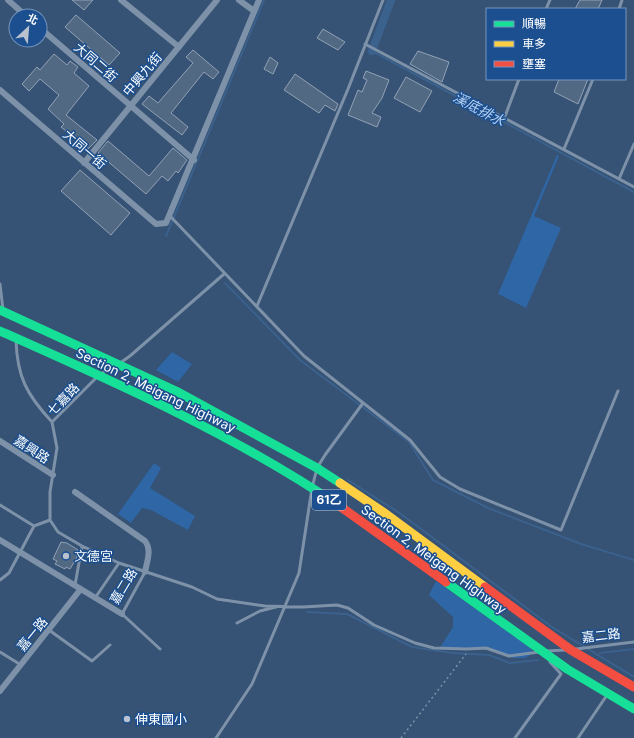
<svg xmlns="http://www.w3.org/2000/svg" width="634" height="738" viewBox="0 0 634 738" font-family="Inter,'Noto Sans TC',sans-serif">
<rect width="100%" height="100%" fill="#365274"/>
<!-- green -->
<path fill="#2f66a5" d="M557 155 559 156 534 216 561 228 526 308 498 294Z
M172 352 192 364 178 382 156 370Z
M154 463 161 468 150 488 195 516 188 530 151 510 142 508 131 523 118 514Z
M436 581 528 646 532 650V654L525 658H513L490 650 439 649 453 627V617L429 595Z"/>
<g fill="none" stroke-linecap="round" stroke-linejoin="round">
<!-- stream -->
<path stroke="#3b618d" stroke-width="2" d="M372 51 634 192
M166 236 264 0
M225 283 300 360 409 442 433 480 488 508 581 544 634 560
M348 480 401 514 552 627 634 677
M307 612 347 614 412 647 453 653 489 655 510 663 538 660
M600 653 634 649"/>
<!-- canal -->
<path stroke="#3b618d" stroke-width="8" d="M372 51 391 0"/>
</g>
<!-- building -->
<path fill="#526984" stroke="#92a2b6" d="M72 0H93L84 10Z
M580 0H602L598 9H575Z
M76 15 120 53 109 65 65 27Z
M323 29 345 42 338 50 317 38Z
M193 50 219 72 213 79 204 72 171 113 188 127 182 135 142 104 149 96 158 103 193 63 186 57Z
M418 51 449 62 442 82 410 64Z
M54 54 67 65 70 61 78 67 74 73 89 86 66 115 97 140 88 149 61 127 64 124 48 109 59 95 40 79 29 91 22 84 37 67 40 70Z
M270 57 278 63 273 74 264 69Z
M366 71 389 80 382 98 372 113 381 117 377 127 348 115 358 90 362 92 367 80 363 78Z
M295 74 338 104 335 111 325 105 319 113 284 90Z
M406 77 432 91 420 112 394 98Z
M559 79H588L578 104 554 92Z
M108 141 149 176 173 148 187 160 178 173 176 171 168 181 162 176 146 194 98 153Z
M80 170 130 213 111 235 61 191Z
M61 542 67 543 78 550 77 557 70 569 66 567 65 569 55 564 57 561 53 559Z"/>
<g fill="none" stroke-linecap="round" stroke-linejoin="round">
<!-- path -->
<path stroke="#7d92a8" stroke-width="1.5" stroke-dasharray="2 3" stroke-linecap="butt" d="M401 738 466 654"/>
<!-- lane -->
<path stroke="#7d92a8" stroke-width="3" d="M546 9 550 0
M619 9 622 0
M365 44 634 187
M504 119 519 79
M564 149 593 79
M619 179 634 144
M170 216 304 356 410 440 440 477 460 489 561 530 618 391
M0 284 3 310
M257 306 348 89 383 0
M16 340C17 377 27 395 52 422
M120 363 130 356 224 274
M116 365 99 375 52 422 57 448 50 492V520L58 532 82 546 119 563 192 587 217 599 265 606 303 607 337 605 348 608 374 625 415 643 434 648 467 649 486 648 509 656 539 652
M0 505 34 526
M145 572 122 614 160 649
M0 580 9 573 34 526 50 520
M75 585 82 546
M95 598 119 563
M237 623 260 611 276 607
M49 630 92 661 110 645
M576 649 634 642
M546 651 566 650
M0 652 21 665
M216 738 252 684 299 573 312 488 317 468 325 455 363 403
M515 738 561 674 550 662
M578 738 607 695"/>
<!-- street -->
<path stroke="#7d92a8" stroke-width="6" d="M8 0 26 16
M121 0 179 47
M239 0 254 11
M40 28 194 160
M0 90 156 224 166 223 259 0
M84 163 217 0
M0 441 53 475
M75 492 145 541C152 550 147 561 145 572
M0 540 122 614
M0 691 80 590"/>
<!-- fast -->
<path stroke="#16e098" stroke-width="9" d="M0 310 176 391 317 468 340 483
M0 331C117 383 235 435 341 507
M446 582 567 669 634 709"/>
<!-- slow -->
<path stroke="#ffcf43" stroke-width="9" d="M340 483 386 514 485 587"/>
<!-- jam -->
<path stroke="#f24e42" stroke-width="9" d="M341 507 446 582
M485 587 571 650 634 687"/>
</g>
<!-- markers -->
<g fill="#b9c2ce" stroke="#1b4f8f" stroke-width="1.5">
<circle cx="66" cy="556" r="4"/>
<circle cx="127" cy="719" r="4"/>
</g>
<g text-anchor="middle" stroke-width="3" stroke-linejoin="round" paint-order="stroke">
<!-- shield labels -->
<rect fill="#1b4f8f" stroke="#bbcadd" stroke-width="1" x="312" y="490" width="34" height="20" rx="3"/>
<g font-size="12" font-weight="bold" fill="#fff">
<text x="329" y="504">61乙</text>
</g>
<!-- street labels -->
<g font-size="13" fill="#fff" stroke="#1b4f8f">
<text transform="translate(96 62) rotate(41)" y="5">大同二街</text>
<text transform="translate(142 74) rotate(-50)" y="5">中興九街</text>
<text transform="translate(85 149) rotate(41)" y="5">大同一街</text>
<text transform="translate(156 390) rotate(26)" y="5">Section 2, Meigang Highway</text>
<text transform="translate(63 399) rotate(-46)" y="5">七嘉路</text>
<text transform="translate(32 449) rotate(33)" y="5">嘉興路</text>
<text transform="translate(434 559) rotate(36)" y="5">Section 2, Meigang Highway</text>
<text transform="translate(123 586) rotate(-59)" y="5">嘉二路</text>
<text transform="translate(32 634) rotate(-51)" y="5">嘉一路</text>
<text transform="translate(601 635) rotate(-7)" y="5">嘉二路</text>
</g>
<!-- poi labels -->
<g font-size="13" fill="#fff" stroke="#1b4f8f" text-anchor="start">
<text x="74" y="561">文德宮</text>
<text x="135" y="724">伸東國小</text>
</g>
<!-- water labels -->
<g font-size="14" font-style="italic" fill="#b5d3f5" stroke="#1b4f8f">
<text transform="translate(479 109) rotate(28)" y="5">溪底排水</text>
</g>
</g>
<!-- legend -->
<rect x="486" y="8" width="140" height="72" fill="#1b4f8f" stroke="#7695bc"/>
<rect x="494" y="21" width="20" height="6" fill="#16e098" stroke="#7695bc"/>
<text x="522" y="28" font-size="12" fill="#ffffff">順暢</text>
<rect x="494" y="41" width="20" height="6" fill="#ffcf43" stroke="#7695bc"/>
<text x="522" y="48" font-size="12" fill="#ffffff">車多</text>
<rect x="494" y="61" width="20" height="6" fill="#f24e42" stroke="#7695bc"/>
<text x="522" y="68" font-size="12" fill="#ffffff">壅塞</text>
<!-- north arrow -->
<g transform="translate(28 28) rotate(26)"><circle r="19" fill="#1b4f8f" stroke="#7695bc"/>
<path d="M0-3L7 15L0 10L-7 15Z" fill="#b9c2ce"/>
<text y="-6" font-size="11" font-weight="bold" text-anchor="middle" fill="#ffffff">北</text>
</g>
</svg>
